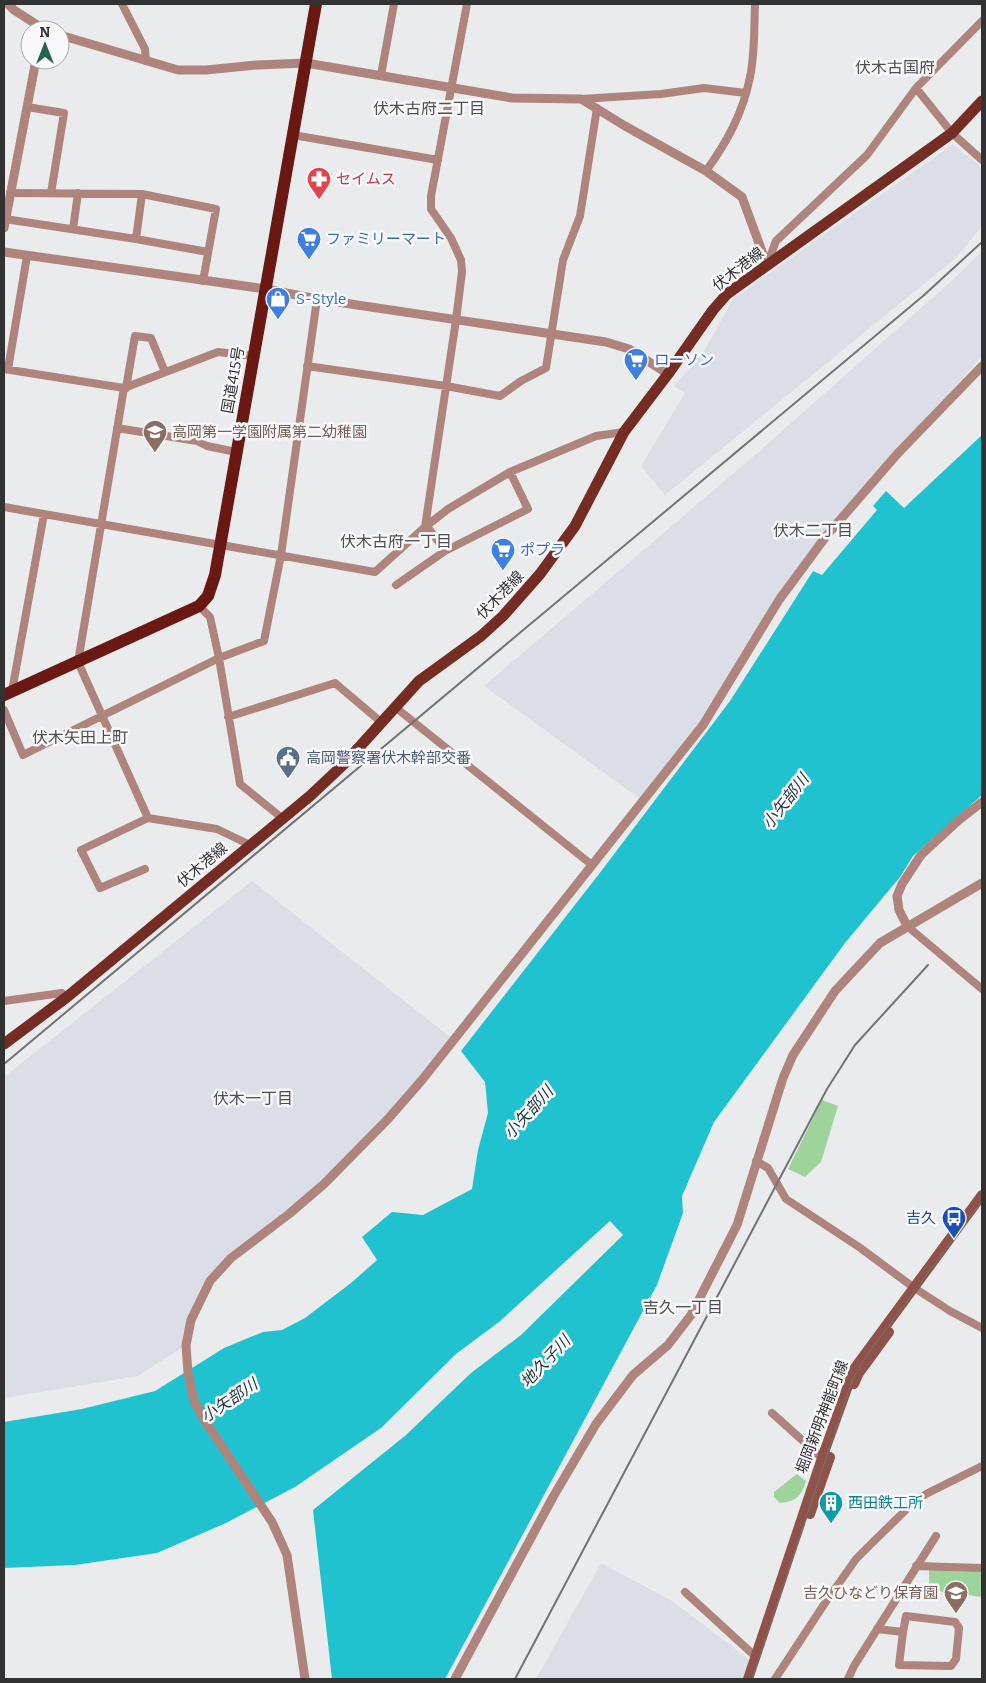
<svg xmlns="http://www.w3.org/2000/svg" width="986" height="1683" viewBox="0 0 986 1683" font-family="Bitter,'Noto Sans JP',serif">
<rect width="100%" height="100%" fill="#eaebed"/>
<!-- built -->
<path fill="#dbdee7" d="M953 144 982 168V226L958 256 665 495 641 466 685 393 674 386 703 353 733 299Z
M982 251V356L827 535 779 600 703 725 643 801 484 686 755 455 956 277Z
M252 881 454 1040 324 1184 210 1281 186 1345 138 1376 4 1398V1077Z
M601 1563 672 1601 750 1660 743 1679H536Z"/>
<!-- green -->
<path fill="#9ed49c" d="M822 1100 838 1106 821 1162 805 1177 788 1169Z
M797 1474 806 1481C801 1497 796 1501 780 1503L774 1497V1492Z
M929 1564 982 1565V1597L929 1590Z"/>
<!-- water -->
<path fill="#21c2d0" d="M982 435V795L913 856 900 877 845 943 714 1122 682 1196 683 1213 657 1285 445 1679H332L313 1510 406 1435 471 1373 521 1335 623 1235 610 1221 499 1322 456 1354 381 1428 295 1487 226 1523 157 1553 75 1565 4 1568V1422L82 1409 155 1391 224 1348 263 1332 282 1330 305 1318 351 1283 377 1260 362 1237 392 1212 423 1215 472 1189 478 1150 488 1113 485 1082 461 1051 599 874 730 701 813 571 822 575 877 510 873 506 886 491 904 508Z"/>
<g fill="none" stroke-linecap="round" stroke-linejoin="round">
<!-- minor -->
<path stroke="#af847c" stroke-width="8" d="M122 4 145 49 146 61
M381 75 394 4
M916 88 952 133 982 160
M581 99 661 94 704 88 746 93
M27 107 64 113 51 193
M293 135 438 160
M706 171C727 142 743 113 750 77 755 54 754 28 755 4
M10 193 142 194 216 209 203 281
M5 219 136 239 208 252
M73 229 78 193
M136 239 142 194
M767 265 776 241 867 155 916 88 982 21
M307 366 446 386 500 396 521 381 546 368 563 260 580 216 597 108
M4 369 124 388 218 352 254 356
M8 369 27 256
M124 388 78 662 148 818
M126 388 135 336 151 338 165 372
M117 428 197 441 207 446 236 452
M4 507 375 572 425 527 448 509 510 472 596 436 624 432
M427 526 445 551
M425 527 456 320 462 272 461 260 451 238 431 209V196L467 4
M396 585 445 551 528 509 510 472
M199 606 210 617 219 658 240 784 282 818
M12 691 44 514
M395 707 592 865
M4 710 23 755 219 658 264 641 281 555 317 299
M228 717 335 683 381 722
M145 869 100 888 81 850 148 818 217 829 250 845
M907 926 982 989
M4 1001 62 993 67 997
M756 1161 768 1168 786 1199 859 1247 913 1287 950 1311 982 1328
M772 1413 822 1458
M916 1566 982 1568
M685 1592 756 1657
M877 1629 903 1632 906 1616 955 1622 959 1628 956 1659 951 1666 899 1665 903 1632
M775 1679 825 1603 856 1559 870 1545 915 1501 926 1494 982 1466
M848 1679 854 1666 936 1536"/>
<!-- tertiary -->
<path stroke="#af847c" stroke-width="9" d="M8 4 14 10 45 30
M60 35 178 70H206L257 65 306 63 512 98 581 99 625 126 706 171 742 197 767 265
M4 228 36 60
M4 252 266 289 317 299 606 342 629 349 668 374
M907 926 899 910 897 896 902 884 921 855 959 820 982 802
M305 1679 287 1555 272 1522 205 1421 194 1401 188 1373 186 1345 191 1320 210 1281 231 1258 289 1214 324 1184 388 1119 422 1080 703 725 779 600 827 535 899 452 982 366
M455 1679 553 1497 596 1424 633 1375 668 1345 691 1315 737 1225 783 1078 793 1055 835 991 880 943 982 883"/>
<!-- secondary -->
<path stroke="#8f5248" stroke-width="10" d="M854 1384 859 1373 889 1332
M810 1514 830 1457
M748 1679 822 1458 854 1369 982 1195"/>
<!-- primary -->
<path stroke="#752d23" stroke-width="11" d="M4 1044 67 997 310 796 344 764 419 681 481 636 503 616 540 574 575 526 624 432 668 374 713 310 727 294 952 133 982 101"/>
<!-- trunk -->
<path stroke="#691812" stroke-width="12" d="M4 695 199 606 208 596 215 575 316 4"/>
<!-- tram -->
<path stroke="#727374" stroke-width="1" d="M752 1679 853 1378 869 1352 982 1201"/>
<!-- rail -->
<path stroke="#727374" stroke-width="2" d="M4 1064 923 296 982 242
M515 1679 827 1089 855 1045 928 965"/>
</g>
<!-- icons -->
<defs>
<symbol id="pharmacy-pin" viewBox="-11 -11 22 30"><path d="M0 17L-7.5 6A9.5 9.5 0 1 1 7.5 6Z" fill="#e0444e" stroke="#f8f8fb"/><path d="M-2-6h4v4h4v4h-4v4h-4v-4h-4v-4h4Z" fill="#fff"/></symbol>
<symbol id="supermarket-pin" viewBox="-11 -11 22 30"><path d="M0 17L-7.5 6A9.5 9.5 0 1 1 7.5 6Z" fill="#3f7fe0" stroke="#f8f8fb"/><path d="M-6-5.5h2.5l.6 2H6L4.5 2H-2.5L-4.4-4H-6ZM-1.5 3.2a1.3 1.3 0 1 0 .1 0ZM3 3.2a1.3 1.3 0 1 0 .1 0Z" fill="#fff"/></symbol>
<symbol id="shop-pin" viewBox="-11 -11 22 30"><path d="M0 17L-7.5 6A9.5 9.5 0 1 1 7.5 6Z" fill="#3f7fe0" stroke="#f8f8fb"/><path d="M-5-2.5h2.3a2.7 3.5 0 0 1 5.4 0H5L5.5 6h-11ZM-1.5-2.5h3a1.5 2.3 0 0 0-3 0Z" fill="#fff"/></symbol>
<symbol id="school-pin" viewBox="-11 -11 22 30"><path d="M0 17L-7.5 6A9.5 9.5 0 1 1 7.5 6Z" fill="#8d6e63" stroke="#f8f8fb"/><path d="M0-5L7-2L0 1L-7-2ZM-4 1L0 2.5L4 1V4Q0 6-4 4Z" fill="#fff"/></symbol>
<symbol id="civic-pin" viewBox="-11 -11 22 30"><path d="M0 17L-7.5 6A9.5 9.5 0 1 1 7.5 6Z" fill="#5c6f8a" stroke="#f8f8fb"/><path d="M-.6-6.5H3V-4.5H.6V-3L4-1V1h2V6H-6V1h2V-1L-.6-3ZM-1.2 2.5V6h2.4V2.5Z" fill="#fff"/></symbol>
<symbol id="bus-pin" viewBox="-11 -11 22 30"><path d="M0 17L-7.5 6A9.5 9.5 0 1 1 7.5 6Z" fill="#1a4fb4" stroke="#f8f8fb"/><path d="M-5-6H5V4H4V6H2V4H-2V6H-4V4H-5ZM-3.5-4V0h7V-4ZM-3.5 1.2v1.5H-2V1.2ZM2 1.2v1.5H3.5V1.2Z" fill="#fff"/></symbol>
<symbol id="building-pin" viewBox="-11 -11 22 30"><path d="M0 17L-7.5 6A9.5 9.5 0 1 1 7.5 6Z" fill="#0f9aa8" stroke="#f8f8fb"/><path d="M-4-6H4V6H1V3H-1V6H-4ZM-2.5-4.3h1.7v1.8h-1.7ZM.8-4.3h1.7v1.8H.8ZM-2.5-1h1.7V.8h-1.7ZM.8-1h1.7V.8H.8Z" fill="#fff"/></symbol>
</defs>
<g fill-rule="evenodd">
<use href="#pharmacy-pin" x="305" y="165" width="28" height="38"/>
<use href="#supermarket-pin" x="295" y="225" width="28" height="38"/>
<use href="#shop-pin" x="264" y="285" width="28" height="38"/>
<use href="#supermarket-pin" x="622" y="346" width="28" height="38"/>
<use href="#school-pin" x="141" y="418" width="28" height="38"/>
<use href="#supermarket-pin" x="489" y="536" width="28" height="38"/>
<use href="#civic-pin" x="274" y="744" width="28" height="38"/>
<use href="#bus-pin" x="940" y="1204" width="28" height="38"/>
<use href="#building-pin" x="817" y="1489" width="28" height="38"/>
<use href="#school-pin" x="942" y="1579" width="28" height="38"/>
</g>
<g text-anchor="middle" stroke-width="5" stroke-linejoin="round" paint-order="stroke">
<!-- health labels -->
<g font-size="15" fill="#be3a42" stroke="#f8f8fb" text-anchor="start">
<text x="336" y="184">セイムス</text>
</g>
<!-- shop labels -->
<g font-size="15" fill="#366cbe" stroke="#f8f8fb" text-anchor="start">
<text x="326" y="244">ファミリーマート</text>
<text x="296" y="304">S-Style</text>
<text x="654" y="365">ローソン</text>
<text x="520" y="555">ポプラ</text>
</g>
<!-- street labels -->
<g font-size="15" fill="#323233" stroke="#f8f8fb">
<text transform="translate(738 269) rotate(-38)" y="5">伏木港線</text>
<text transform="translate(233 380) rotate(-80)" y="5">国道415号</text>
<text transform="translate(500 595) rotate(-46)" y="5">伏木港線</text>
<text transform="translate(202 865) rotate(-40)" y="5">伏木港線</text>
<text transform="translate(822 1417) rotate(-69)" y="5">堀岡新明神能町線</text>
</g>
<!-- education labels -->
<g font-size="15" fill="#785e54" stroke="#f8f8fb" text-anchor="start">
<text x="172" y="437">高岡第一学園附属第二幼稚園</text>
<text x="938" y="1598" text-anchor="end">吉久ひなどり保育園</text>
</g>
<!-- service labels -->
<g font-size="15" fill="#4e5e75" stroke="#f8f8fb" text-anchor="start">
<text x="306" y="763">高岡警察署伏木幹部交番</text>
</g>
<!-- transit labels -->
<g font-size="15" fill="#164399" stroke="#f8f8fb" text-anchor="end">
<text x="936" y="1223">吉久</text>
</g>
<!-- culture labels -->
<g font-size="15" fill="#0d838f" stroke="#f8f8fb" text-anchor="start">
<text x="848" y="1508">西田鉄工所</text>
</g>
<!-- neighbourhood labels -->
<g font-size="16" fill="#4e4f51" stroke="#f8f8fb">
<text x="895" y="73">伏木古国府</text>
<text x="429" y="114">伏木古府二丁目</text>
<text x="813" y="536">伏木二丁目</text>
<text x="396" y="547">伏木古府一丁目</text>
<text x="80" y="743">伏木矢田上町</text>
<text x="253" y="1104">伏木一丁目</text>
<text x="683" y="1313">吉久一丁目</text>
</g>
<!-- water labels -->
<g font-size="16" font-style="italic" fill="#223a3c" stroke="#f8f8fb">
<text transform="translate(785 801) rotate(-52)" y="6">小矢部川</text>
<text transform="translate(528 1112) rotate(-48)" y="6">小矢部川</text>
<text transform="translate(545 1361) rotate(-47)" y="6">地久子川</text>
<text transform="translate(229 1400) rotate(-34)" y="6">小矢部川</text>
</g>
</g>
<!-- border -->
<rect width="986" height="1683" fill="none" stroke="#323233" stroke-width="10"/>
<!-- north arrow -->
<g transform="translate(45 45)"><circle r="24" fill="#f8f8fb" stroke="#a9a9ab"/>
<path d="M0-4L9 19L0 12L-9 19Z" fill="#266450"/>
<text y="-8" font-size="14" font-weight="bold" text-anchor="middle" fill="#323233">N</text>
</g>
</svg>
